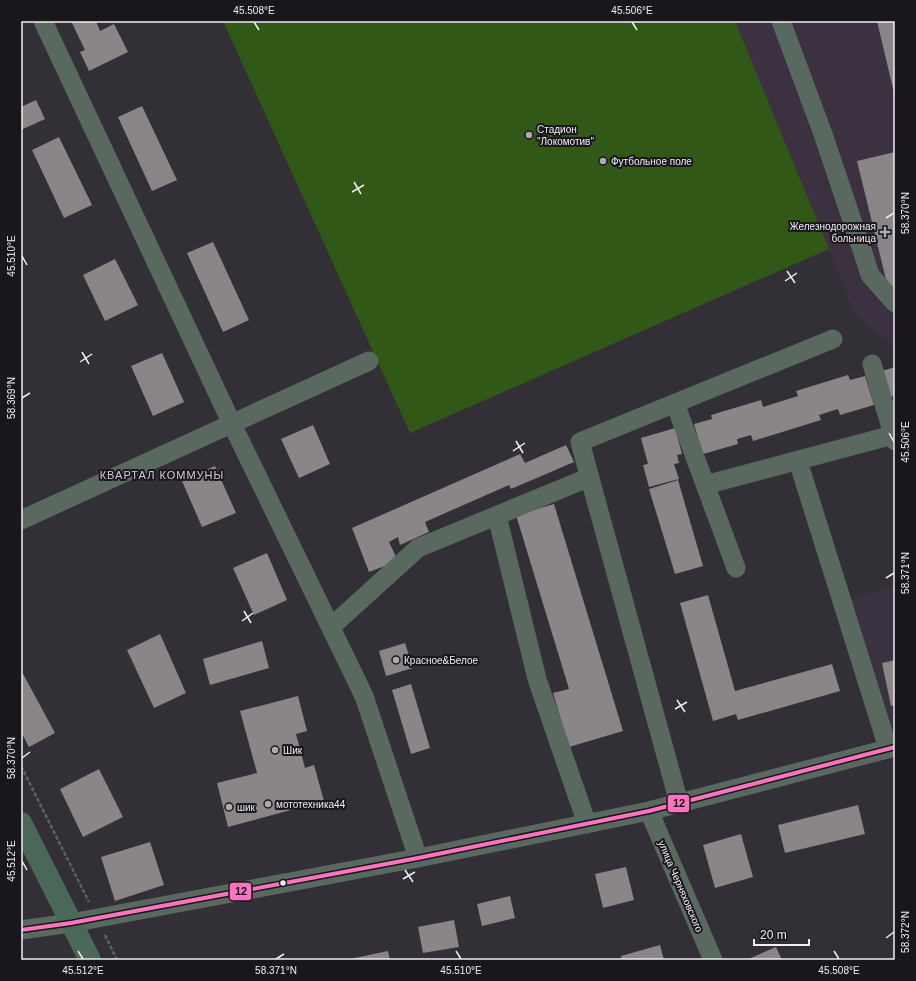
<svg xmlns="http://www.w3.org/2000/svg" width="916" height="981" viewBox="0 0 916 981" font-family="Helvetica,sans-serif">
<rect width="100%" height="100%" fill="#332f36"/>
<!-- commercial -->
<path fill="#3b3241" d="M895 586V731L875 736 836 603Z"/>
<!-- built -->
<path fill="#3c3141" d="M735 21H895V344L879 336 854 313 829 249Z"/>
<!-- green -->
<path fill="#315816" d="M223 21H735L829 249 410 433Z"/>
<!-- building -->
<path fill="#8a8586" d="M71 21H96L100 31 114 24 128 52 89 71 80 52 85 50Z
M877 21H895V93H894Z
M36 100 45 119 21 130V107Z
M142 106 177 180 152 191 118 117Z
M59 137 92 205 64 218 32 150Z
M895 152V167H893L895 174V291L889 292 857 161Z
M213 242 249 320 223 332 187 253Z
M115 259 138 305 105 321 83 275Z
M162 353 184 402 153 416 131 366Z
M895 367V396L889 397 882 371Z
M848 375 850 380 865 376 874 405 840 415 838 409 819 415 821 420 753 441 751 435 737 439 738 444 703 454 694 424 712 419 711 415 761 400 763 407 798 396 796 391Z
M313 425 330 464 299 478 281 439Z
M675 428 682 454 677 455 679 463 674 464 679 479 649 487 643 465 648 464 641 438Z
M566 445 574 462 511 489 509 485 425 522 429 532 400 545 398 537 389 542 398 561 369 572 352 528 520 454 525 463Z
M215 466 236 513 202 527 182 481Z
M678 480 703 566 675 574 649 489Z
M554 504 623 731 569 747 553 693 569 689 516 515Z
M267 553 287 600 254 615 233 568Z
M708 595 735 691 832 664 840 691 738 720 736 714 713 721 680 603Z
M160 634 186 693 154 708 127 650Z
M262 641 269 668 210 685 203 659Z
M405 643 413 668 386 676 379 651Z
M895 660V705L891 706 882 663Z
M21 670 55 733 29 747 21 732Z
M411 684 430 748 411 754 392 690Z
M298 696 307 731 296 734 305 768 314 765 324 801 228 827 217 783 257 773 240 711Z
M99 769 123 817 83 837 60 789Z
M858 805 865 834 785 853 778 825Z
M741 834 753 877 715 888 703 845Z
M150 842 164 885 115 901 101 857Z
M626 867 634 900 603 908 595 874Z
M510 896 515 918 482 926 477 904Z
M454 920 459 947 423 953 418 927Z
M660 945 664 960H622L621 956Z
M776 947 782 960H746Z
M388 951 390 960H351L350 959Z"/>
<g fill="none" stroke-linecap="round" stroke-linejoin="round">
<!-- path -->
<path stroke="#5a6460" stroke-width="2.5" stroke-dasharray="4 2" stroke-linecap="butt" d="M21 766 89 902
M105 935 117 960"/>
<!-- minor -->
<path stroke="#5a6960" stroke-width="19" d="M43 21 232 424 364 696 418 858
M781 21 823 134 864 256 870 275 895 303
M872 364 895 441
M675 403 736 568
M798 461 888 748
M705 485 893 435
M497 516 537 679 587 824
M21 520 369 361
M331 627 418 548 590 477
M679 803 580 442 833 339
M649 811 713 960
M21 930 71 923 418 858 649 811 895 747"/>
<!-- major -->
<path stroke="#4b6759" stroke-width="22" d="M21 823 90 960"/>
<defs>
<path id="bus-1" d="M21 930 71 923 418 858 649 811 895 747"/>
</defs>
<!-- bus-1 casing -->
<use href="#bus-1" stroke="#19161c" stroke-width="7"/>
<!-- bus-1 -->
<use href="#bus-1" stroke="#fc73be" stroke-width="4"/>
</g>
<!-- ticks -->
<path fill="none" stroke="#f1edf5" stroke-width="1.5" d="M254 22 259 30M632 22 637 30M354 182 361 194M352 192 364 185M886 218 894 213M22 256 27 265M787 271 795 283M785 281 797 273M82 352 89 364M80 362 92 354M22 398 30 393M889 433 894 442M516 441 523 453M513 451 525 443M886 578 894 573M244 611 251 623M242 621 253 613M677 700 685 712M675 709 687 702M22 758 30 752M22 861 27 870M405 870 413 882M403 879 415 872M886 938 894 932M78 951 83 959M456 951 461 959M834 951 839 959M276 959 284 954"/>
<!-- markers -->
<g fill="#aeaab2" stroke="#19161c" stroke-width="1.5">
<circle cx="529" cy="135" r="4"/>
<circle cx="603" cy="161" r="4"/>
<path d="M883 226h4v4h4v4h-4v4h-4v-4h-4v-4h4z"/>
<circle cx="396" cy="660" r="4"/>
<circle cx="275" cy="750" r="4"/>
<circle cx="268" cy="804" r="4"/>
<circle cx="229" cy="807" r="4"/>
</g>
<circle fill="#f1edf5" stroke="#19161c" stroke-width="1.5" cx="283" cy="883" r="3.5"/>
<g text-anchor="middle" stroke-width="4" stroke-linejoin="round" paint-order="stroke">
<!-- poi labels -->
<g font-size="10" fill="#f1edf5" stroke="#19161c" text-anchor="start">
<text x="537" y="133">Стадион<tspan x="537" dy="12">"Локомотив"</tspan></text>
<text x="611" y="165">Футбольное поле</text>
<text x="876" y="230" text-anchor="end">Железнодорожная<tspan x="876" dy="12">больница</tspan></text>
<text x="404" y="664">Красное&amp;Белое</text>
<text x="283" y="754">Шик</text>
<text x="276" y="808">мототехника44</text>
<text x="237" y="811">шик</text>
</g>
<!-- street labels -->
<g font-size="10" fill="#f1edf5" stroke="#19161c">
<text transform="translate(681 886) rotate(67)" y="4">улица Черняховского</text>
</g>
<!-- neighbourhood labels -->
<g font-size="11" letter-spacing="1" fill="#d4cada" stroke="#19161c">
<text x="162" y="479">КВАРТАЛ КОММУНЫ</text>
</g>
</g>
<g stroke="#19161c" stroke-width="1.5">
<rect x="667" y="794" width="23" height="19" rx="4" fill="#fc73be"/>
<rect x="229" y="882" width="23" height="19" rx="4" fill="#fc73be"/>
</g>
<g font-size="11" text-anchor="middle" font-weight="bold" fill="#111">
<text x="679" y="807">12</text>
<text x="241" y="895">12</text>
</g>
<!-- border -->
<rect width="916" height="981" fill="none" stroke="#19161c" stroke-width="44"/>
<!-- scale -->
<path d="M754 939v6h55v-6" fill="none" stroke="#f1edf5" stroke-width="2"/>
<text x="760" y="939" font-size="12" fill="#f1edf5" stroke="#19161c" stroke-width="3" paint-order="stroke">20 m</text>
<rect x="22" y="22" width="872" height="937" fill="none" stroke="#f1edf5" stroke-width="1.5"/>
<g font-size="10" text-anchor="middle" fill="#f1edf5">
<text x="254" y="14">45.508°E</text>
<text x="632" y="14">45.506°E</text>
<text transform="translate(905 213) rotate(-90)" y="4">58.370°N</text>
<text transform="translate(11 256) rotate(-90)" y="4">45.510°E</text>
<text transform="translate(11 398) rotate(-90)" y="4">58.369°N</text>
<text transform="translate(905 442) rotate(-90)" y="4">45.506°E</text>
<text transform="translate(905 573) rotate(-90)" y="4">58.371°N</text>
<text transform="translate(11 758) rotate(-90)" y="4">58.370°N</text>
<text transform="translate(11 861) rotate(-90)" y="4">45.512°E</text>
<text transform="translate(905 932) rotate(-90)" y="4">58.372°N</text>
<text x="83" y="974">45.512°E</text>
<text x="276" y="974">58.371°N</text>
<text x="461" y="974">45.510°E</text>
<text x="839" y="974">45.508°E</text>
</g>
</svg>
